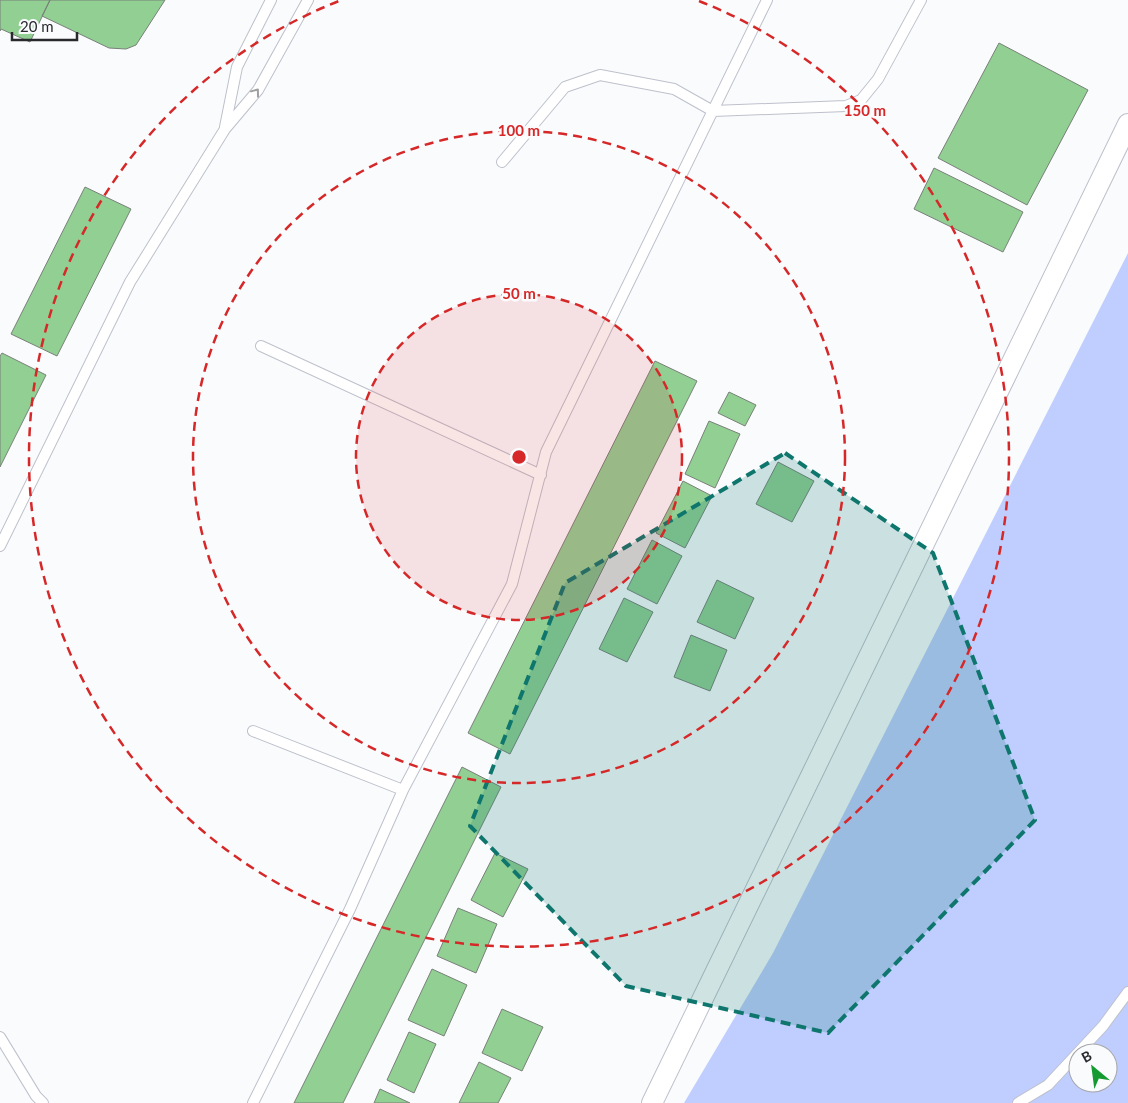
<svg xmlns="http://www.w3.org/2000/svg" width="1128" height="1103" viewBox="0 0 1128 1103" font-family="Lato,sans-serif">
<rect width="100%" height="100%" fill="#fafbfd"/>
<!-- green -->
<path fill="#bfcefe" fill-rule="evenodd" d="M1128 253V1103H684L773 953ZM1078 1053H1108V1083H1078Z"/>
<!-- building -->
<path fill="#91cf93" stroke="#788078" d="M0 0H50L30 42 1 29 0 31Z
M50 0H165L136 45 126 49 109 48 42 16Z
M999 43 1088 90 1027 205 938 158Z
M934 168 1023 212 1003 252 914 209Z
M85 187 131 209 57 356 11 334Z
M2 353 46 375 0 467V356Z
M655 361 697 381 510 754 468 733Z
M729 392 756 405 745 426 718 413Z
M709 421 740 434 715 488 685 474Z
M778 462 814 481 792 522 756 504Z
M683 481 712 496 685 548 656 533Z
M652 540 682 556 657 604 627 589Z
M717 580 754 598 735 639 697 622Z
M624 598 653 612 627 662 599 649Z
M691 635 727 650 710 691 674 677Z
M462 767 501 787 343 1103H294Z
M495 853 528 869 503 917 471 900Z
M458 908 497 924 476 973 437 956Z
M432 969 467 985 444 1036 408 1020Z
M502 1009 543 1027 522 1071 482 1053Z
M409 1032 436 1044 414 1093 387 1080Z
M479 1062 511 1078 498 1103H459Z
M380 1089 410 1103H374Z"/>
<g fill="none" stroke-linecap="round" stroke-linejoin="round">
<defs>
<path id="service" d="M225 127 237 67 271 0
M502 162 565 87 600 75 674 89 713 111 846 106 861 100 878 79 921 0
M261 346 541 475
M0 546 130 282 225 129 258 90 308 0
M253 731 403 790
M0 1037 36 1096 43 1103
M253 1103 350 909 403 790 512 584 546 452 767 0
M1018 1103 1048 1085 1103 1026 1128 992"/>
<path id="minor" d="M652 1103 1128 124"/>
</defs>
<!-- service casing -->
<use href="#service" stroke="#bec1cc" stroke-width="12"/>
<!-- minor casing -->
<use href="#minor" stroke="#bec1cc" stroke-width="22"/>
<!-- service -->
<use href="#service" stroke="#fff" stroke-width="10"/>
<!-- minor -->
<use href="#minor" stroke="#fff" stroke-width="20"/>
</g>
<!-- one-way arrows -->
<defs><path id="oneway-chevron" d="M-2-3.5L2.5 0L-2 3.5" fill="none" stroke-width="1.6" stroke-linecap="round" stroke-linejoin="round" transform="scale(1.25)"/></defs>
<use stroke="#9e9fa0" href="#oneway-chevron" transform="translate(256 92) rotate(-53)"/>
<!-- marked area -->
<path fill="#0f766e" fill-opacity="0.2" stroke="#0f766e" stroke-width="4" stroke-dasharray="10 6" stroke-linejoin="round" d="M785 453 933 553 1035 820 828 1033 626 986 470 826 565 583Z"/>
<!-- distance rings -->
<circle cx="519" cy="457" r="163" fill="#d62828" fill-opacity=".12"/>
<g fill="none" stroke="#d62828" stroke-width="2.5" stroke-dasharray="9 6">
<circle cx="519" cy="457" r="163"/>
<circle cx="519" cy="457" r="326"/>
<path d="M699 1A490 490 0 1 1 339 1"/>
</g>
<circle cx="519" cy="457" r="8" fill="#d62828" stroke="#fafbfd" stroke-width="2.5"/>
<g font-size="15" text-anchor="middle" font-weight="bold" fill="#d62828" stroke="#fafbfd" stroke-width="5" stroke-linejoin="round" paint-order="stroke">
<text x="865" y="116">150 m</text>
<text x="519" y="136">100 m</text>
<text x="519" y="299">50 m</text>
</g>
<!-- north arrow -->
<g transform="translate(1093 1068) rotate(331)"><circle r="24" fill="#fafbfd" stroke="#a6a7aa"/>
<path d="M0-4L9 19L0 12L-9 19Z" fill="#149a30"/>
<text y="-8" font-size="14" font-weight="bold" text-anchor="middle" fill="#28292d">B</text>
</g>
<!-- scale -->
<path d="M12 32v8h65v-8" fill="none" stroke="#28292d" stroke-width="2.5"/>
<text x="20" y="32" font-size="15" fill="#28292d" stroke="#fafbfd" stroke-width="4" paint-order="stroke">20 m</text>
</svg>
